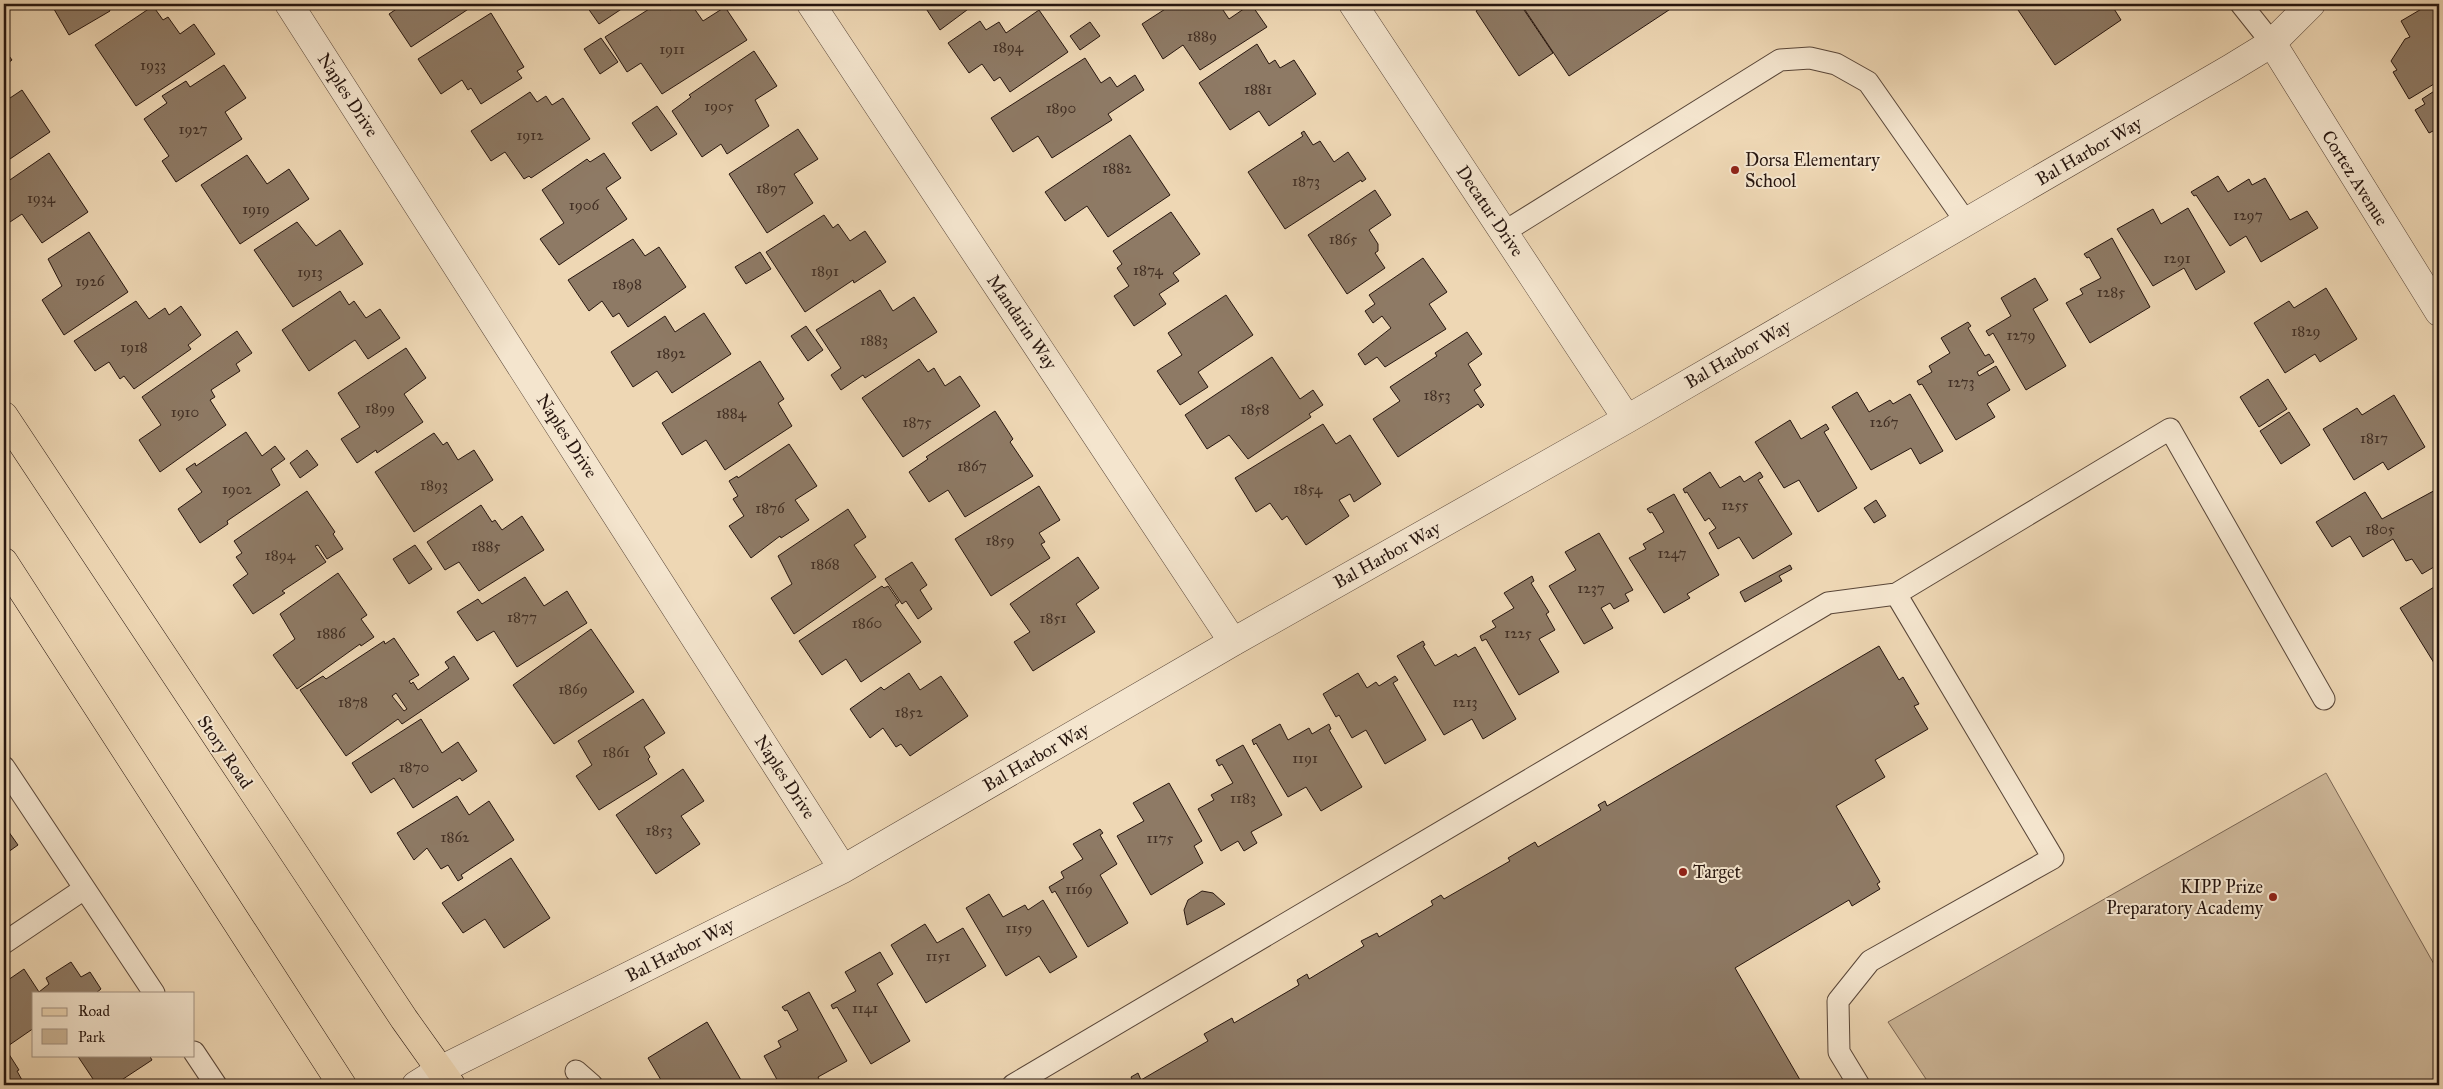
<svg xmlns="http://www.w3.org/2000/svg" width="2443" height="1089" viewBox="0 0 2443 1089" font-family="'IM FELL Great Primer',serif">
<rect width="100%" height="100%" fill="#eed7b4"/>
<filter id="stains"><feTurbulence type="fractalNoise" baseFrequency=".004" numOctaves="4"/><feColorMatrix values="0 0 0 0 .2 0 0 0 0 .09 0 0 0 0 .02 0 0 0 .5 -.17"/></filter>
<radialGradient id="worn" r=".72"><stop offset=".6" stop-color="#630" stop-opacity="0"/><stop offset="1" stop-color="#630" stop-opacity=".3"/></radialGradient>
<!-- green -->
<path fill="#ccb698" stroke="#7a6654" d="M2326 773 2439 973V1085H1930L1888 1022Z"/>
<!-- building -->
<path fill="#8e7a65" stroke="#27160f" fill-rule="evenodd" d="M51 4H113L108 7 110 11 69 35Z
M404 4H476L411 47 389 14Z
M585 4H629L599 24Z
M657 4H666L670 10 679 4H691L703 21 725 7 747 40 662 94 641 63 627 72 605 37Z
M923 4H975L940 30Z
M1173 4H1219L1229 19 1251 4 1267 27 1200 70 1183 45 1163 59 1142 24Z
M1486 4H1520L1553 53 1519 76 1476 11Z
M1521 4H1678L1569 76Z
M2014 4H2111L2121 20 2055 65Z
M2430 4H2439V81L2409 99 2393 72 2397 70 2391 61 2405 39 2410 37 2401 21Z
M153 6 163 20 168 17 180 34 194 24 215 54 136 106 95 45Z
M1039 10 1068 52 1010 92 1000 77 994 81 982 64 969 73 948 43 980 21 986 30 999 22 1006 33Z
M491 13 524 67 517 71 522 78 481 104 471 88 468 90 462 80 441 94 418 59Z
M1090 22 1100 36 1080 50 1070 36Z
M601 38 618 62 600 74 584 49Z
M1257 44 1269 64 1275 60 1280 68 1294 60 1316 94 1269 126 1259 111 1230 130 1199 83Z
M4 49 12 60 4 66Z
M754 51 777 86 755 100 769 126 727 154 721 144 702 157 672 111 691 97 689 95Z
M1085 58 1101 83 1110 77 1117 87 1135 75 1144 90 1108 114 1112 120 1052 158 1038 136 1013 152 991 118Z
M224 65 246 98 225 112 242 139 176 182 162 161 169 156 144 119 167 103 162 96 186 81 190 87Z
M2439 88V128L2429 133 2415 110 2425 104 2422 99Z
M22 90 50 132 4 163V102Z
M530 92 537 102 546 96 552 105 563 98 590 139 531 178 529 176 524 179 505 152 491 161 471 131Z
M657 106 677 134 651 151 632 123Z
M798 129 818 159 794 174 813 203 767 233 729 174Z
M1304 131 1313 145 1320 141 1334 162 1348 152 1366 179 1362 182 1361 180 1285 229 1248 172 1303 136 1301 133Z
M1130 135 1170 195 1108 237 1087 206 1065 221 1045 192Z
M49 153 88 212 42 243 22 214 4 226V184Z
M604 153 621 178 606 188 627 219 559 265 540 239 564 223 542 190 587 159 590 162Z
M247 155 267 184 289 169 309 199 240 244 201 185Z
M2218 176 2228 192 2249 179 2252 185 2265 178 2290 220 2307 211 2318 228 2261 262 2246 236 2230 246 2196 195 2194 196 2191 192Z
M1375 190 1391 215 1369 230 1378 244V251L1375 253 1385 268 1347 294 1308 235Z
M2188 208 2225 272 2196 290 2184 268 2153 286 2117 229 2153 209 2161 224Z
M1171 212 1200 254 1173 273 1179 281 1159 294 1166 304 1134 326 1114 296 1129 286 1117 268 1122 264 1113 251Z
M824 215 833 228 838 224 850 241 865 231 886 262 854 283 853 280 805 312 766 252Z
M297 222 316 246 340 230 363 264 293 307 254 250Z
M89 232 128 292 64 335 42 300 62 286 48 259Z
M2112 238 2150 307 2090 343 2066 303 2083 294 2080 289 2101 278 2089 257 2087 258 2084 254Z
M633 239 645 256 659 247 686 287 628 327 619 313 613 317 602 301 589 311 568 280Z
M760 252 771 269 746 284 735 267Z
M1423 258 1447 292 1429 304 1446 329 1385 367 1377 357 1365 365 1358 354 1391 328 1382 316 1373 323 1365 311 1375 304 1369 295Z
M2035 278 2048 300 2033 309 2066 366 2026 390 1993 333 1989 336 1986 331 2011 316 2001 298Z
M2326 288 2357 339 2320 362 2315 354 2285 373 2254 323 2289 301 2294 308Z
M880 290 893 311 914 297 937 332 865 378 863 375 841 390 831 375 841 368 816 330Z
M340 291 349 305 354 301 366 318 380 309 400 338 368 359 355 340 309 371 282 330Z
M1226 295 1253 335 1198 372 1208 387 1180 405 1157 371 1182 355 1168 333Z
M136 301 149 319 165 308 169 315 181 306 201 335 188 345 191 349 134 389 124 376 120 379 109 362 95 371 74 341Z
M704 313 731 354 672 393 657 371 633 387 611 352 665 316 675 332Z
M1968 322 1971 326 1968 328 1985 356 1989 354 1994 362 1977 372 1979 376 1996 366 2010 390 1987 404 1995 417 1956 440 1922 384 1919 385 1917 381 1932 372 1929 366 1950 353 1941 338Z
M806 326 823 350 808 361 791 336Z
M237 331 252 353 236 364 240 371 211 390 215 397 210 400 226 425 160 472 139 440 161 425 142 397Z
M1467 332 1482 354 1468 364 1481 385 1474 390 1484 405 1481 408 1478 404 1398 457 1373 419 1400 401 1390 387 1437 356 1435 353Z
M406 348 426 378 404 394 423 422 377 453 376 450 357 463 341 439 360 427 338 393Z
M1272 357 1300 399 1313 390 1323 405 1309 414 1311 417 1248 459 1229 435 1207 449 1185 415Z
M919 359 928 372 934 368 945 386 960 376 980 406 903 457 862 398Z
M760 361 784 399 778 403 792 426 725 470 706 440 682 455 662 423Z
M2268 379 2287 409 2259 427 2240 397Z
M1857 392 1869 412 1890 400 1893 404 1910 394 1943 451 1920 464 1911 448 1871 470 1832 407Z
M2394 395 2425 447 2388 470 2383 462 2354 480 2323 429 2357 408 2362 415Z
M995 411 1013 439 1010 442 1033 476 965 517 948 490 929 502 909 472 928 459 926 457Z
M2289 412 2310 445 2281 464 2260 431Z
M1790 420 1801 439 1826 424 1829 429 1824 432 1857 488 1818 512 1799 480 1784 488 1755 442Z
M1323 424 1336 444 1350 435 1381 484 1354 502 1350 494 1339 500 1349 516 1306 545 1287 516 1282 520 1270 503 1256 512 1235 478Z
M246 432 262 456 275 446 285 459 271 469 280 485 227 521 228 524 200 543 178 509 202 492 186 469 195 463 196 466Z
M434 433 443 445 447 442 458 460 474 450 493 480 414 532 375 472Z
M789 444 817 486 795 500 809 520 781 538 780 536 751 558 729 526 744 516 733 499 738 496 729 481 737 476 738 478Z
M307 450 318 465 300 478 290 463Z
M1710 472 1720 488 1740 476 1744 482 1760 472 1763 477 1758 480 1792 534 1753 559 1739 537 1718 549 1709 533 1716 528 1709 518 1705 521 1687 492 1685 493 1683 489Z
M1039 486 1060 520 1039 533 1045 542 1041 544 1050 558 991 596 955 539Z
M2439 488V564L2422 574 2412 559 2406 561 2393 539 2363 557 2350 536 2332 547 2316 522 2365 492 2382 519Z
M307 491 335 532 333 534 343 549 327 559 318 545 315 546 326 562 282 591 285 593 253 614 233 585 248 574 236 557 242 553 234 541Z
M1674 494 1719 575 1687 594 1690 598 1664 613 1629 558 1646 549 1643 544 1664 532 1652 512 1650 513 1647 509Z
M1876 500 1886 516 1874 523 1864 508Z
M481 505 492 522 495 520 502 530 522 516 544 550 479 591 459 562 445 570 427 542Z
M848 509 866 537 854 545 876 577 794 634 771 598 792 584 778 556Z
M1599 533 1633 590 1625 594 1629 601 1614 609 1610 603 1601 608 1613 628 1584 644 1549 586 1576 570 1565 552Z
M415 545 432 569 409 584 393 559Z
M1078 557 1099 588 1076 604 1095 632 1033 671 1014 642 1030 632 1010 604Z
M912 562 927 585 920 590 932 609 918 619 906 601 902 604 885 579Z
M1790 565 1792 569 1779 576 1782 581 1745 602 1740 592Z
M338 573 367 615 361 619 374 637 361 646 360 644 297 689 273 655 295 639 280 614Z
M1532 576 1534 581 1531 583 1549 612 1546 614 1555 630 1539 639 1559 672 1519 695 1486 639 1482 641 1480 636 1496 627 1492 621 1514 608 1504 593Z
M525 577 544 606 567 591 587 623 517 667 494 631 477 641 457 612 478 599 482 604Z
M2439 584V671L2400 608Z
M882 586 884 588 888 586 899 602 895 605 921 642 861 682 846 659 822 675 799 641Z
M591 629 634 692 554 744 513 685Z
M394 638 419 675 409 681 411 684 413 682 418 690 449 668 445 662 454 656 469 679 402 724 398 719 346 756 300 690 323 676 326 679 384 641 385 644ZM396 693 407 709 404 711 392 696Z
M1423 641 1425 645 1423 646 1435 666 1456 654 1458 657 1475 647 1516 719 1483 739 1472 719 1444 735 1397 656Z
M1879 646 1899 680 1903 677 1919 704 1914 706 1928 729 1875 760 1885 777 1836 806 1880 882 1877 884 1880 889 1852 906 1849 900 1735 968 1803 1085H1132L1134 1084 1131 1077 1138 1073 1141 1080 1208 1041 1204 1034 1232 1018 1234 1023 1299 985 1297 980 1307 974 1309 979 1364 946 1361 941 1377 933 1379 937 1433 905 1431 901 1441 895 1444 899 1510 861 1508 858 1535 842 1538 847 1601 810 1598 805 1605 801 1607 806Z
M909 673 920 690 941 676 968 716 910 756 901 744 896 747 883 728 870 738 850 709 881 687 884 690Z
M1358 673 1367 688 1376 682 1379 686 1395 676 1398 680 1393 683 1426 740 1385 764 1366 730 1352 738 1339 715 1336 717 1323 694Z
M643 699 665 733 644 747 650 757 648 759 657 774 599 810 576 776 592 765 578 741Z
M421 719 442 753 458 742 477 771 462 781 460 778 413 808 394 778 371 793 352 763Z
M1280 724 1288 740 1309 728 1312 734 1329 724 1331 729 1329 730 1362 787 1321 811 1306 787 1288 797 1256 743 1254 745 1252 740Z
M1243 745 1282 815 1251 832 1257 843 1244 851 1238 841 1221 851 1198 809 1214 800 1211 795 1233 783 1222 764 1219 766 1216 760Z
M683 769 704 801 681 816 700 844 656 874 616 815Z
M1169 783 1202 841 1194 846 1203 863 1151 895 1117 836 1144 821 1133 803Z
M457 796 469 815 489 801 514 840 461 875 463 878 458 881 448 865 441 869 427 848 414 860 397 833Z
M6 828 18 845 4 855V829Z
M1100 829 1103 833 1100 835 1117 864 1100 875 1128 923 1088 947 1055 891 1052 893 1049 887 1064 878 1061 872 1083 859 1073 844Z
M511 858 550 918 504 948 485 919 463 933 442 903Z
M1202 891 1213 893 1225 904 1187 925 1184 910 1188 900Z
M989 894 1003 917 1025 905 1028 910 1043 900 1077 957 1050 973 1039 956 1006 976 966 908Z
M925 924 937 943 963 928 986 966 926 1003 891 945Z
M880 952 893 974 877 984 910 1041 871 1064 837 1007 833 1009 831 1005 856 991 845 972Z
M71 962 81 977 90 972 101 989 96 993H34V1028L5 1048 19 1070 17 1071 22 1080 17 1083 18 1085H4V987L9 984 8 980 24 969 39 992 49 984 46 978Z
M809 992 847 1061 818 1077 822 1085H780L764 1056 781 1047 778 1041 798 1030 787 1010 785 1011 782 1007Z
M707 1022 744 1085H664L648 1058Z
M77 1055H149L152 1060 114 1085H97Z"/>
<g fill="none" stroke-linecap="round" stroke-linejoin="round">
<defs>
<path id="lane" d="M2241 4 2272 43
M1504 232 1780 60 1810 58 1836 64 1868 82 1966 222
M4 767 154 993
M4 943 84 889
M194 1052 216 1085
M576 1071 592 1085
M1013 1085 1828 603 1896 594 2170 429 2324 699
M1859 1085 1839 1052 1838 1001 1870 961 2053 858 1896 594"/>
<path id="street" d="M289 4 843 869
M811 4 1233 642
M1353 4 1627 419
M2272 43 2439 312
M416 1085 440 1070 843 869 1233 642 1627 419 2231 68 2272 43 2311 4"/>
<path id="primary" d="M4 416 404 1019 451 1085
M4 562 342 1085"/>
</defs>
<!-- lane casing -->
<use href="#lane" stroke="#594638" stroke-width="23"/>
<!-- street casing -->
<use href="#street" stroke="#594638" stroke-width="29"/>
<!-- primary casing -->
<use href="#primary" stroke="#27160f" stroke-width="29"/>
<!-- lane -->
<use href="#lane" stroke="#f4e5ce" stroke-width="21"/>
<!-- street -->
<use href="#street" stroke="#f4e5ce" stroke-width="28"/>
<!-- primary -->
<use href="#primary" stroke="#eed7b4" stroke-width="28"/>
</g>
<!-- markers -->
<g fill="#8f2418" stroke="#f4e5ce" stroke-width="2">
<circle cx="1735" cy="170" r="5"/>
<circle cx="1683" cy="872" r="5"/>
<circle cx="2273" cy="897" r="5"/>
</g>
<g text-anchor="middle" stroke-width="4" stroke-linejoin="round" paint-order="stroke">
<!-- number labels -->
<g font-size="15" fill="#412f24">
<text x="1202" y="41">1889</text>
<text x="1008" y="52">1894</text>
<text x="672" y="54">1911</text>
<text x="153" y="70">1933</text>
<text x="1258" y="94">1881</text>
<text x="719" y="111">1905</text>
<text x="1061" y="113">1890</text>
<text x="193" y="134">1927</text>
<text x="530" y="140">1912</text>
<text x="1117" y="173">1882</text>
<text x="1306" y="186">1873</text>
<text x="771" y="193">1897</text>
<text x="41" y="203">1934</text>
<text x="584" y="210">1906</text>
<text x="256" y="214">1919</text>
<text x="2248" y="220">1297</text>
<text x="1343" y="244">1865</text>
<text x="2177" y="263">1291</text>
<text x="1148" y="275">1874</text>
<text x="825" y="276">1891</text>
<text x="310" y="277">1913</text>
<text x="90" y="286">1926</text>
<text x="627" y="289">1898</text>
<text x="2111" y="297">1285</text>
<text x="2306" y="336">1829</text>
<text x="2021" y="340">1279</text>
<text x="874" y="345">1883</text>
<text x="134" y="352">1918</text>
<text x="671" y="358">1892</text>
<text x="1961" y="387">1273</text>
<text x="1437" y="400">1853</text>
<text x="380" y="413">1899</text>
<text x="1255" y="414">1858</text>
<text x="185" y="417">1910</text>
<text x="731" y="418">1884</text>
<text x="917" y="427">1875</text>
<text x="1884" y="427">1267</text>
<text x="2374" y="443">1817</text>
<text x="972" y="471">1867</text>
<text x="434" y="490">1893</text>
<text x="237" y="494">1902</text>
<text x="1308" y="494">1854</text>
<text x="1735" y="510">1255</text>
<text x="770" y="513">1876</text>
<text x="2380" y="534">1805</text>
<text x="1000" y="545">1859</text>
<text x="486" y="551">1885</text>
<text x="1672" y="558">1247</text>
<text x="280" y="560">1894</text>
<text x="825" y="569">1868</text>
<text x="1591" y="593">1237</text>
<text x="522" y="622">1877</text>
<text x="1053" y="623">1851</text>
<text x="867" y="628">1860</text>
<text x="331" y="638">1886</text>
<text x="1518" y="638">1225</text>
<text x="573" y="694">1869</text>
<text x="353" y="707">1878</text>
<text x="1465" y="707">1213</text>
<text x="909" y="717">1852</text>
<text x="616" y="757">1861</text>
<text x="1305" y="763">1191</text>
<text x="414" y="772">1870</text>
<text x="1243" y="803">1183</text>
<text x="659" y="835">1853</text>
<text x="455" y="842">1862</text>
<text x="1160" y="843">1175</text>
<text x="1079" y="894">1169</text>
<text x="1019" y="933">1159</text>
<text x="938" y="961">1151</text>
<text x="865" y="1013">1141</text>
</g>
<!-- street labels -->
<g font-size="18" fill="#27160f" stroke="#f4e5ce">
<text transform="translate(348 95) rotate(57)" y="6">Naples Drive</text>
<text transform="translate(2089 151) rotate(-30)" y="6">Bal Harbor Way</text>
<text transform="translate(2355 178) rotate(58)" y="6">Cortez Avenue</text>
<text transform="translate(1490 211) rotate(56)" y="6">Decatur Drive</text>
<text transform="translate(1022 322) rotate(56)" y="6">Mandarin Way</text>
<text transform="translate(1738 354) rotate(-30)" y="6">Bal Harbor Way</text>
<text transform="translate(567 436) rotate(57)" y="6">Naples Drive</text>
<text transform="translate(1387 555) rotate(-29)" y="6">Bal Harbor Way</text>
<text transform="translate(225 752) rotate(56)" y="6">Story Road</text>
<text transform="translate(1036 757) rotate(-30)" y="6">Bal Harbor Way</text>
<text transform="translate(785 777) rotate(57)" y="6">Naples Drive</text>
<text transform="translate(680 950) rotate(-27)" y="6">Bal Harbor Way</text>
</g>
<!-- poi labels -->
<g font-size="18" fill="#27160f" stroke="#f4e5ce" text-anchor="start">
<text x="1745" y="166">Dorsa Elementary<tspan x="1745" dy="21">School</tspan></text>
<text x="1693" y="878">Target</text>
<text x="2263" y="893" text-anchor="end">KIPP Prize<tspan x="2263" dy="21">Preparatory Academy</tspan></text>
</g>
</g>
<!-- margin -->
<rect width="2443" height="1089" fill="none" stroke="#eed7b4" stroke-width="20"/>
<rect x="5" y="5" width="2433" height="1079" fill="none" stroke="#27160f" stroke-width="2.5"/>
<rect x="10" y="10" width="2423" height="1069" fill="none" stroke="#27160f"/>
<!-- legend -->
<rect x="32" y="992" width="162" height="65" fill="#f4e5ce" stroke="#a29282"/>
<rect x="42" y="1008" width="25" height="8" fill="#eed7b4" stroke="#a29282"/>
<text x="78" y="1016" font-size="15" fill="#27160f">Road</text>
<rect x="42" y="1029" width="25" height="15" fill="#ccb698" stroke="#a29282"/>
<text x="78" y="1042" font-size="15" fill="#27160f">Park</text>
<rect width="100%" height="100%" filter="url(#stains)"/>
<rect width="100%" height="100%" fill="url(#worn)"/>
</svg>
